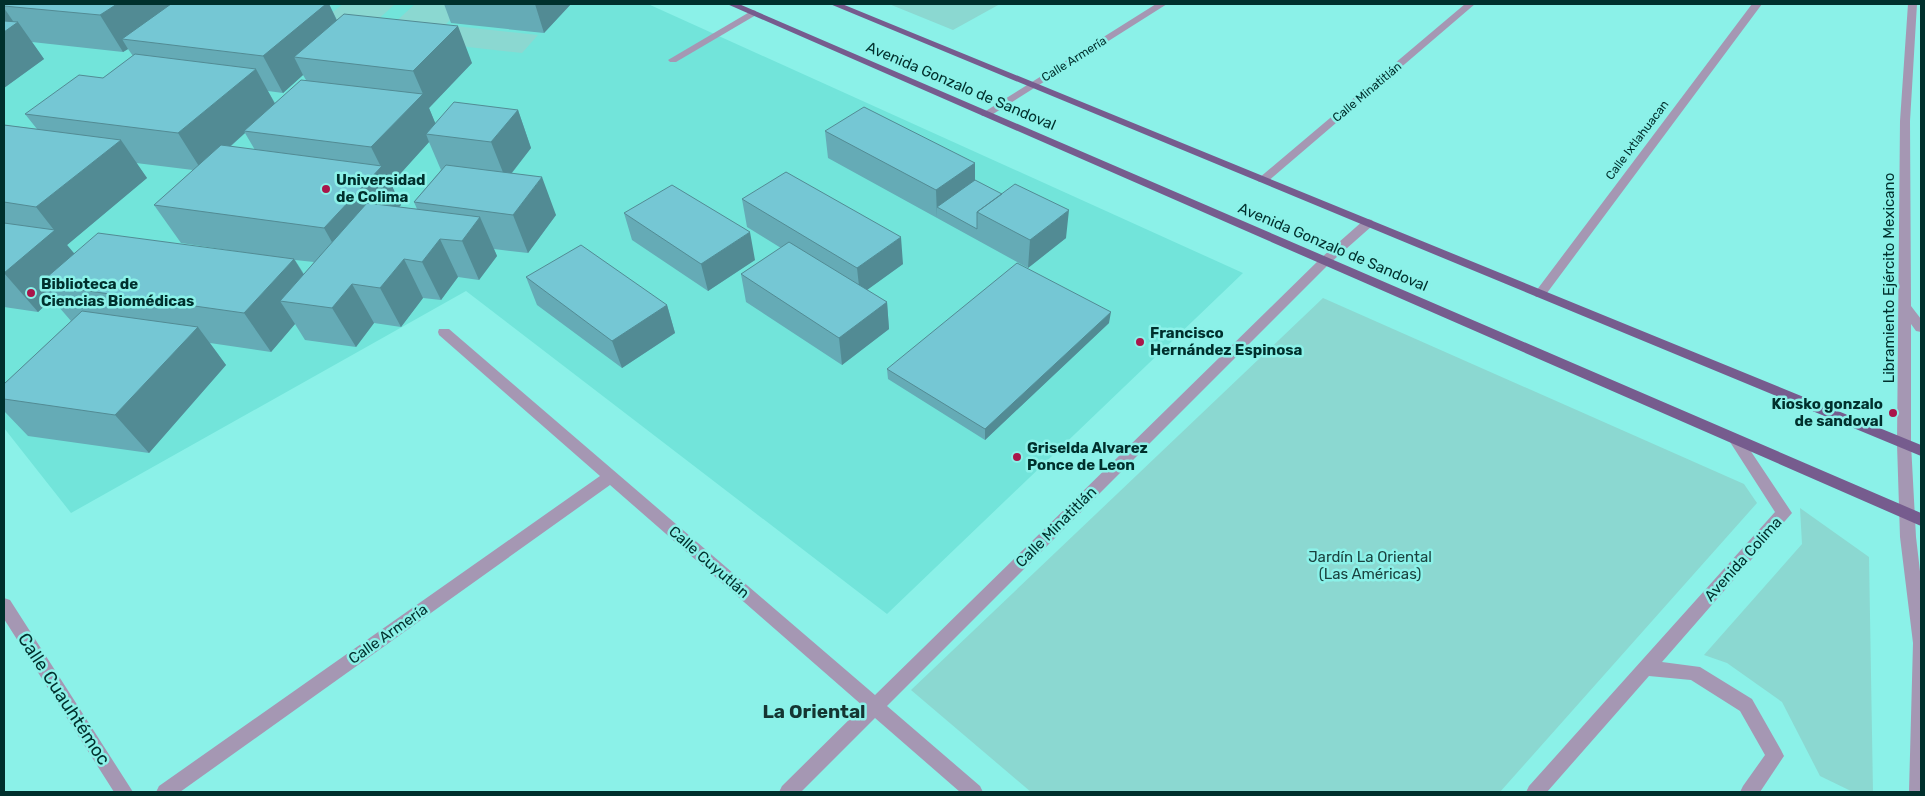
<svg xmlns="http://www.w3.org/2000/svg" width="1925" height="796" viewBox="0 0 1925 796" font-family="Rubik,sans-serif">
<rect width="100%" height="100%" fill="#8bf1e8"/>
<!-- built -->
<path fill="#72e4da" d="M4 4H648L1243 273 887 614 466 291 71 513 4 428Z"/>
<!-- green -->
<path fill="#8bd8d1" d="M343 4H395L361 35 240 5 330 14Z
M415 4H466L445 25 538 35 522 53 379 37Z
M889 4H1000L953 30Z
M1323 298 1744 484 1757 503 1500 792H1031L911 690Z
M1800 508 1869 557 1873 792H1853L1820 776 1782 702 1727 663 1704 655 1802 544Z"/>
<g fill="none" stroke-linecap="round" stroke-linejoin="round">
<!-- service -->
<path fill="#a597b3" fill-rule="evenodd" d="M753 10 756 11V15L676 62H670L668 60Z"/>
<!-- minor -->
<path fill="#a597b3" fill-rule="evenodd" d="M1156 4H1167L990 116H982L981 114Z
M1465 4H1475L1267 182H1259L1257 180 1259 178Z
M1752 4H1762L1544 297H1536L1534 294 1536 291Z
M1368 219 1372 220 1374 223 1372 226 1329 264 887 706 980 786 983 792H960L875 718 801 792H779L782 786 863 706 610 485 180 792H156L159 786 600 476 439 335 438 332 439 329H449L875 695 1321 258 1364 220Z
M4 598 10 600 133 792H114L4 619Z"/>
<!-- tertiary -->
<path fill="#a597b3" fill-rule="evenodd" d="M1908 4H1917L1910 121 1911 306 1921 319V332L1916 331 1911 324V444L1916 537 1921 580V792H1909L1913 643 1900 537 1897 444 1900 121Z
M1737 437 1742 438 1792 513 1662 662 1700 667 1752 699 1781 750 1784 756 1760 792H1740L1743 786 1765 755 1740 711 1691 680 1649 676 1547 792H1526L1529 786 1775 512 1730 442 1732 438Z"/>
<!-- primary -->
<path fill="#765c8e" fill-rule="evenodd" d="M727 4H739L1921 513V526Z
M830 4H842L1921 445V456Z"/>
</g>
<!-- wall -->
<path fill="#65abb6" fill-rule="evenodd" d="M4 4H329L337 20 472 63 429 108 435 123 518 110 531 148 512 173 556 215 528 253 494 249 497 256 479 280 458 277 441 300 423 298 401 327 374 323 356 347 305 340 295 324 271 352 210 343 226 365 149 453 28 436 4 411V384L71 321 52 299 38 312 4 307V125L37 129 25 114 103 78 133 56 128 49 123 52 32 42 44 59 4 88ZM303 75 306 80 275 103 268 91 283 93ZM245 133 255 150 230 147ZM429 142 441 170 414 202 417 209 398 207 401 205 391 184ZM136 163 193 170 154 205 181 243 267 256 74 253 67 245 147 178ZM295 260 314 262 304 274Z
M444 4H571L544 33 451 23Z
M825 131 975 163V180L1066 238 1028 268 828 158Z
M742 199 903 264 867 290 887 302 889 329 842 365 746 302 741 274 781 248 747 227Z
M624 213 755 260 708 291 632 240Z
M526 277 667 305 675 333 622 368 537 305Z
M1109 323 985 440 888 379 887 369Z"/>
<!-- shaded-wall -->
<path fill="#528b94" d="M117 4H188L122 39 128 49 123 52 100 15Z
M315 4H330H329L345 38 294 57 303 75 283 93 263 56Z
M535 4H571L544 33Z
M4 8 15 24 18 22 44 59 4 88Z
M458 26 472 63 429 108 439 132 426 134 429 142 391 184 401 205 346 267 324 228 381 167 371 147 423 94 413 71Z
M256 69 276 106 244 131 245 133 202 171 178 133Z
M518 110 531 148 506 180 491 142Z
M121 140 147 178 67 245 86 268 39 284 52 299 38 312 4 273 54 230 36 207Z
M975 163V191L937 207V217L936 190Z
M542 177 556 215 528 253 513 215Z
M1069 210 1066 238 1028 268 1030 240Z
M480 217 497 256 479 280 462 241Z
M750 232 755 260 708 291 701 264Z
M901 237 903 264 860 295 857 268Z
M440 239 458 277 441 300 422 262Z
M294 259 318 298 280 301 295 324 271 352 244 313Z
M404 259 423 298 401 327 380 288Z
M352 284 374 323 356 347 332 308Z
M887 302 889 329 842 365 839 338Z
M667 305 675 333 622 368 612 341Z
M1111 312 1109 323 985 440V429Z
M198 327 226 365 149 453 115 415Z"/>
<!-- building -->
<path fill="#75c7d4" stroke="#528b94" d="M4 4H117L100 15 4 6Z
M171 4H326L263 56 122 39Z
M344 14 458 26 413 71 294 57Z
M4 21 18 22 4 32Z
M135 54 256 69 178 133 25 114 79 75 103 78Z
M301 80 423 94 371 147 244 131Z
M454 102 518 110 491 142 426 134Z
M864 107 975 163 936 190 825 131Z
M4 125 121 140 36 207 4 202Z
M221 145 382 166 324 228 154 205Z
M446 165 542 177 513 215 414 202Z
M786 172 901 237 857 268 742 199Z
M975 180 1002 194 977 212V229L937 207Z
M1015 184 1069 210 1030 240 977 212Z
M672 185 750 232 701 264 624 213Z
M367 203 480 217 462 241 440 239 422 262 404 259 380 288 352 284 332 308 280 301Z
M4 223 55 230 4 273Z
M98 233 294 259 244 313 39 284Z
M789 242 887 302 839 338 741 274Z
M581 245 667 305 612 341 526 277Z
M1017 263 1111 312 985 429 887 369Z
M82 311 198 327 115 415 4 399V384Z"/>
<!-- markers -->
<g fill="#a9164a" stroke="#8bf1e8" stroke-width="2">
<circle cx="326" cy="189" r="5"/>
<circle cx="31" cy="293" r="5"/>
<circle cx="1140" cy="342" r="5"/>
<circle cx="1893" cy="413" r="5"/>
<circle cx="1017" cy="457" r="5"/>
</g>
<g text-anchor="middle" stroke-width="5" stroke-linejoin="round" paint-order="stroke">
<!-- far-street labels -->
<g font-size="12" fill="#00302d" stroke="#8bf1e8">
<text transform="translate(1074 59) rotate(-32)" y="4">Calle Armería</text>
<text transform="translate(1367 92) rotate(-40)" y="4">Calle Minatitlán</text>
<text transform="translate(1637 140) rotate(-53)" y="4">Calle Ixtlahuacan</text>
</g>
<!-- street labels -->
<g font-size="15" fill="#00302d" stroke="#8bf1e8">
<text transform="translate(961 86) rotate(23)" y="5">Avenida Gonzalo de Sandoval</text>
<text transform="translate(1333 247) rotate(23)" y="5">Avenida Gonzalo de Sandoval</text>
<text transform="translate(1889 278) rotate(-90)" y="5">Libramiento Ejército Mexicano</text>
<text transform="translate(1056 527) rotate(-45)" y="5">Calle Minatitlán</text>
<text transform="translate(1743 559) rotate(-48)" y="5">Avenida Colima</text>
<text transform="translate(709 562) rotate(41)" y="5">Calle Cuyutlán</text>
<text transform="translate(388 634) rotate(-35)" y="5">Calle Armería</text>
</g>
<!-- poi labels -->
<g font-size="15" font-weight="bold" fill="#00302d" stroke="#8bf1e8" text-anchor="start">
<text x="336" y="185">Universidad<tspan x="336" dy="17">de Colima</tspan></text>
<text x="41" y="289">Biblioteca de<tspan x="41" dy="17">Ciencias Biomédicas</tspan></text>
<text x="1150" y="338">Francisco<tspan x="1150" dy="17">Hernández Espinosa</tspan></text>
<text x="1883" y="409" text-anchor="end">Kiosko gonzalo<tspan x="1883" dy="17">de sandoval</tspan></text>
<text x="1027" y="453">Griselda Alvarez<tspan x="1027" dy="17">Ponce de Leon</tspan></text>
</g>
<!-- park labels -->
<g font-size="15" fill="#1b423f" stroke="#8bf1e8">
<text x="1370" y="562">Jardín La Oriental<tspan x="1370" dy="17">(Las Américas)</tspan></text>
</g>
<!-- near-street labels -->
<g font-size="18" fill="#00302d" stroke="#8bf1e8">
<text transform="translate(64 699) rotate(57)" y="6">Calle Cuauhtémoc</text>
</g>
<!-- near-neighbourhood labels -->
<g font-size="19" font-weight="bold" fill="#153532" stroke="#8bf1e8">
<text x="814" y="718">La Oriental</text>
</g>
</g>
<!-- border -->
<rect width="1925" height="796" fill="none" stroke="#00302d" stroke-width="10"/>
</svg>
